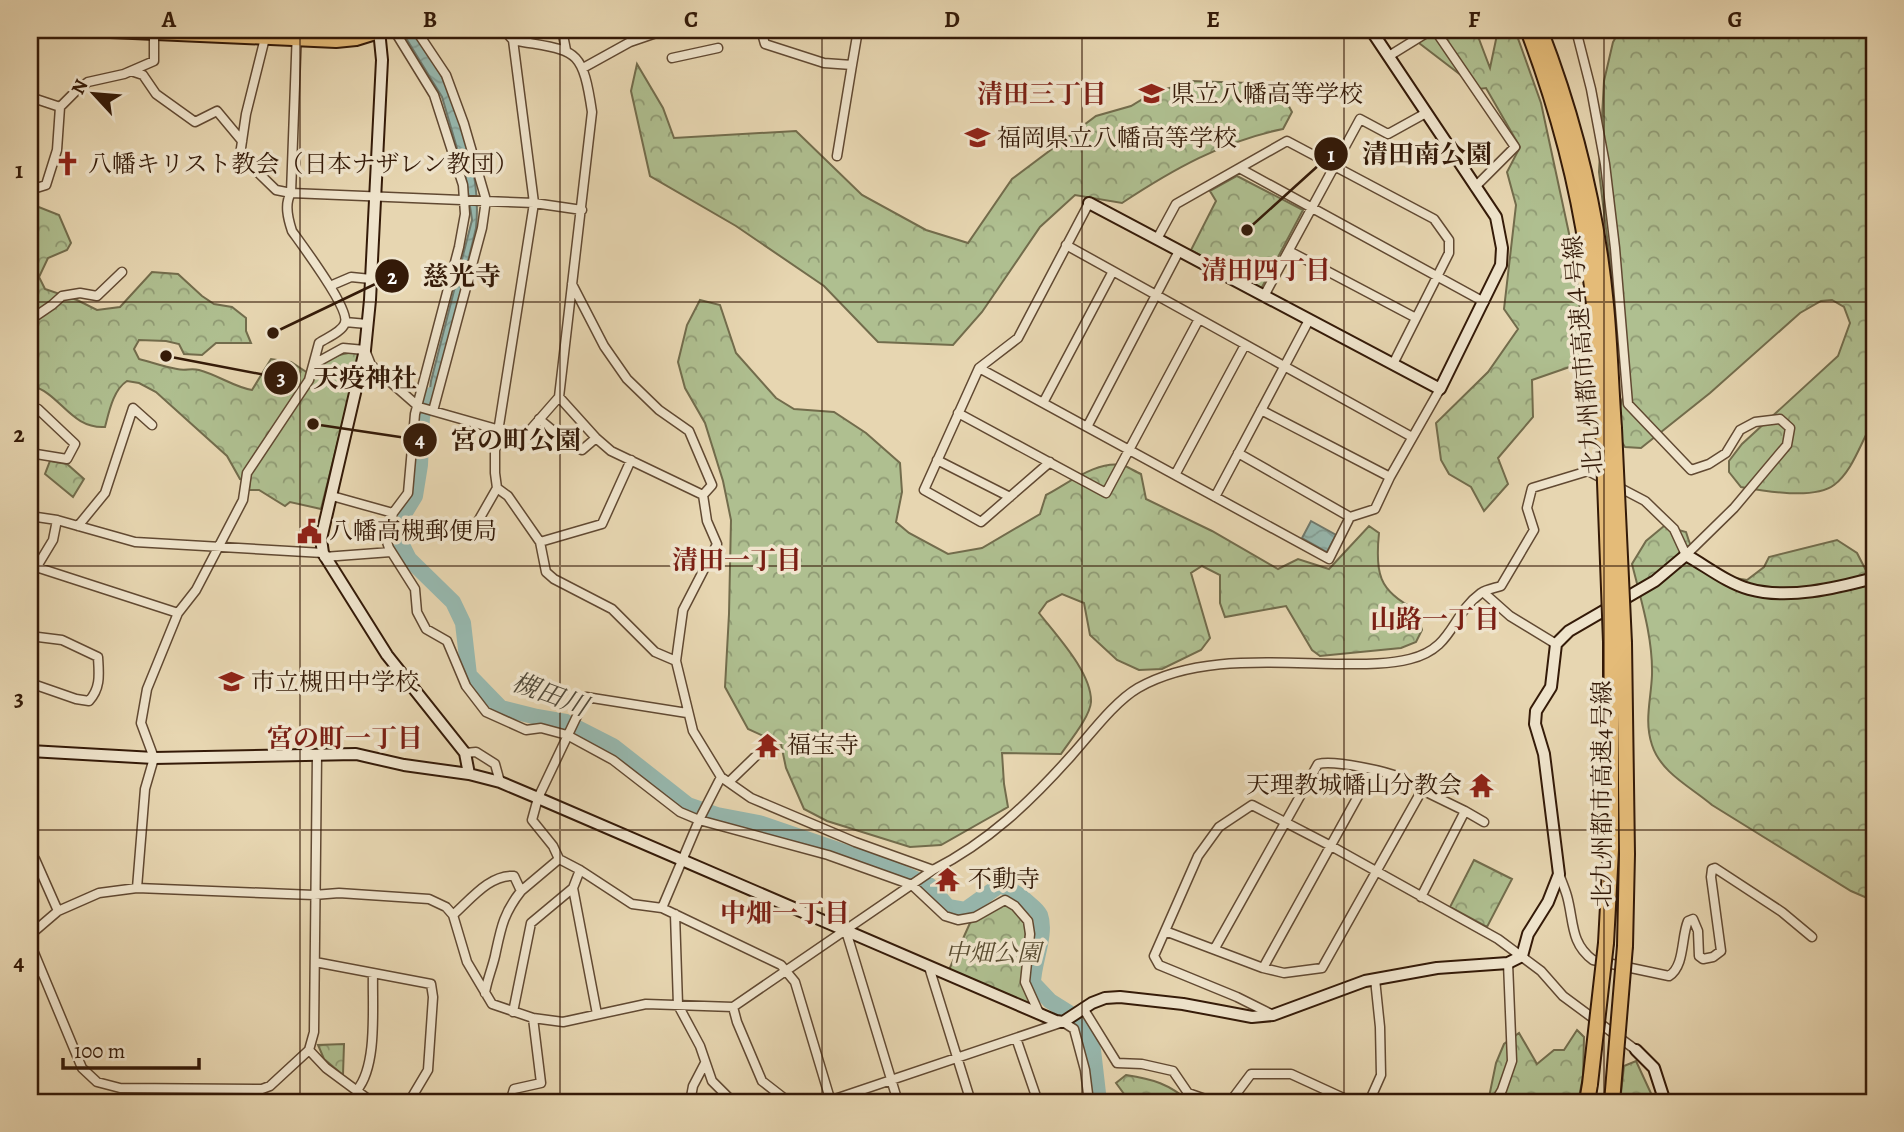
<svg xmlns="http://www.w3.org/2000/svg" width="1904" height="1132" viewBox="0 0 1904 1132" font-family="Alegreya,'Noto Serif JP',serif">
<defs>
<pattern id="forest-crowns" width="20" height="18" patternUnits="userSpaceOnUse" patternTransform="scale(1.75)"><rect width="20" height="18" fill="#afbf90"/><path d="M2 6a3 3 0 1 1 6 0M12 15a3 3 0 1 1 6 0" fill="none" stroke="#8f9a74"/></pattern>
<pattern id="water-waves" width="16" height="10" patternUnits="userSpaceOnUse" patternTransform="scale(1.75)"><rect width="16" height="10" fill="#97b9b0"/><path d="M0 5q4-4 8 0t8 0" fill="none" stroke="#839e96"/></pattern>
</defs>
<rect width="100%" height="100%" fill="#e7d6b1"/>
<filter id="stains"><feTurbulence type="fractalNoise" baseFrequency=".00286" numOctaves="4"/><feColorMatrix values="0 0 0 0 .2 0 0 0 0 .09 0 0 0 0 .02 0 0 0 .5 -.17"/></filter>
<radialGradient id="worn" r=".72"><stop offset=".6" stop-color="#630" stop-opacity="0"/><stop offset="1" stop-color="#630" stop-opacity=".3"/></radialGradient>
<!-- forest -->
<path fill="url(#forest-crowns)" stroke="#726c4c" stroke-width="2" d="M1402 30H1468L1479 39 1490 68 1498 30H1515L1541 103 1576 266 1584 362 1532 380 1533 417 1498 458 1508 484 1484 511 1471 487 1449 474 1441 460 1436 423 1488 372 1518 329 1504 309 1516 205 1507 172 1520 147 1486 88 1479 89Z
M1620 30H1874V425L1869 429C1859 448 1851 472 1834 485 1814 500 1764 491 1741 487L1729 472V461L1742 444 1838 356 1850 323 1844 307 1832 300 1821 301 1800 313 1710 393 1641 448 1625 447C1613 430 1617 409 1626 391L1599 172 1604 81 1613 42Z
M637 64 663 108 674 138 796 131 862 195 926 230 968 243 1012 179 1096 116 1131 106 1151 94 1191 81 1277 84 1292 112 1283 129C1223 141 1172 170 1122 203L1075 195 1040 227 982 312 953 345 878 342 824 286 736 226 650 176 631 91Z
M1237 176 1303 210 1261 289 1191 250 1216 201 1210 191Z
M30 179H33L31 204 59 215 71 243 67 250 48 258 39 277 45 289 77 300 97 310 120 307 152 272 178 274 202 296 214 304 232 307 246 318V331L251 343H216L202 355 184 354 179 344 166 341 139 340 134 349 139 359C151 362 164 367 177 369 185 371 191 368 199 370 218 375 234 387 252 390L271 359 291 362 314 377C321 360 341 351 360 353L321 509 290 502 285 506 259 490H249L250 481 240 479 227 456 156 392 139 383 127 381C113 390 109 412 105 427 70 429 61 393 30 385Z
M700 300 720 305 736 353 776 398 794 409 834 412 866 433 900 463 902 492 896 522 909 533 948 554 982 548 1040 514 1046 495C1067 484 1100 458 1125 466 1130 468 1136 472 1141 474L1146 499 1212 531 1278 569 1298 559 1329 569 1369 526 1379 533C1375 572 1378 591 1415 609L1422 630 1416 642 1401 648 1320 656 1312 650 1286 606 1225 617 1220 603V575L1202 566 1191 573 1210 638 1201 650 1162 669 1139 670 1117 660 1090 635 1084 603 1062 594 1047 602 1039 613C1057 636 1092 673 1091 702 1090 717 1069 742 1061 754L1002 753 1004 784 1008 807 941 845 910 847 827 821 804 809 786 768 781 744 748 729 725 687 729 614 731 520 723 481 705 423 685 388 678 362 687 325Z
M50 461 67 464 84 479 73 497 45 474Z
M1664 526 1686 532C1698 571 1708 574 1747 580L1764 567 1769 557 1837 540 1857 553 1874 586V901L1851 891 1712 805C1691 787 1661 773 1652 745 1644 721 1651 700 1652 675 1653 638 1641 600 1632 564L1646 541Z
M1474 860 1512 879 1487 927 1450 907Z
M1004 904C1039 915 1021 946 1023 971 1024 981 1030 993 1033 1003L1031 1007 948 972 970 923Z
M1577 1030 1584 1037 1583 1077 1578 1102H1488L1496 1063 1504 1044 1519 1033 1537 1064 1554 1050H1564Z
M344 1044 343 1075 324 1059 318 1045Z
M1636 1061 1655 1102H1620L1624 1066Z
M1126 1075C1153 1079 1169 1084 1190 1102H1130L1116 1083Z"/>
<!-- water -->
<path fill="url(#water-waves)" stroke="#6f796d" stroke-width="2" d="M401 30H412C424 48 438 66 446 86 465 129 481 181 476 228L436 395 431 404 428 405 431 381 472 220 466 179 442 97Z
M1311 521 1336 535 1327 552 1302 538Z"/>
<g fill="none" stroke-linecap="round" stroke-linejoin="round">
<!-- river -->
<path stroke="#97b9b0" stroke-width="16" d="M431 395 422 416 420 465 415 496 404 514 397 535 409 559 453 602 463 623 469 675 501 708 537 717 566 722 613 746 688 805 717 815 759 823 891 868 929 885 948 907 965 910 1000 885C1010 889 1016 892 1024 899 1029 904 1037 909 1040 915 1047 934 1033 963 1033 983L1050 1001 1082 1021 1093 1050 1099 1102"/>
<defs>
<path id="street" d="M394 30 434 95 463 185 465 214 459 247 415 414 408 493 393 513 387 542 389 548 415 589 417 612 426 629 447 641 466 686 486 712 526 730 541 728 567 735 613 760 680 812 699 820 828 855 912 885 945 916 958 920 975 917 1005 900 1015 906 1028 921 1030 934 1025 982 1039 1013
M416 30 446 75 464 124 486 200 482 228 433 411
M504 30 513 40 534 203 495 451V473L497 488 508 496 540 542 546 572 554 579 612 609 655 652 676 661
M562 30 566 50
M761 30 765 44 824 63 852 65 858 30
M1435 30 1515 147 1475 187
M265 38 246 114 240 155 276 190 291 193 534 203 582 210
M1389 56 1431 30
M672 58 718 48
M583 68 630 42 665 30
M131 71 143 75 156 94 195 122 217 111 242 141
M30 97 60 107 57 150 46 185 30 190
M60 107 78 89 88 82 124 74 154 61V32
M837 156 852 65
M1241 169 1484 302
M1157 239 1176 204 1287 141 1434 219 1449 240V253L1393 364
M1066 245 1412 437
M1289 251 1416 318
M572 284 604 346 627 379 659 410 689 431 712 485 703 495 707 521 717 544 683 610 676 661 693 731 721 777 751 798 855 842 933 870
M330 286 351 277 371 279
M1264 296 1360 119 1388 134 1426 113
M30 320 52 305 62 296 80 293 97 296 122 272
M345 322 367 324
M314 364 343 348 365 350 371 365 419 407 524 437 559 397 592 112C582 44 575 52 513 40
M979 368 1329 559 1350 517
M559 397 596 438 611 451 703 495
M1043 403 1113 271
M30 407 38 409 75 444 67 459 30 453
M1261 410 1390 477
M958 413 1106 493 1199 319
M539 419 568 443 582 450 596 438
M1087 427 1179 251
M1238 453 1350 517 1375 509 1390 477 1440 389
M937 460 1010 497
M1050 462 981 522 924 490 979 368 1018 338 1089 203
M1175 475 1245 345
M332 496 393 513
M1215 497 1309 320
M30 516 57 520 135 542 323 553
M78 526 105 493 133 408 152 425
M469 537 497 488
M540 542 602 524 631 460
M324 557 391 552
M36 567 178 613
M30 578 53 540 57 520
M1483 592 1510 616 1556 644
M30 636 62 640 98 657C99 674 101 688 89 701L76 699 30 683
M687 713 586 697 538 798 532 820 553 846 559 859 580 870 632 904 662 908 781 965 795 982 831 1102
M465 753 476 752 495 764 500 782
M729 782 760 752
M1465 811 1484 822
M35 859 58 911
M580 870 573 888 597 1014
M1559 874C1562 882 1565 889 1567 896 1574 921 1570 943 1593 960L1669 976C1685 966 1681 937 1688 921L1693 919 1698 931 1699 956 1703 959 1713 957 1721 951 1711 877 1712 869 1715 868 1782 912 1812 937
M137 888 145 789 154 758 141 723 147 689 178 613 196 590 243 500 247 473 309 380 319 343C326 338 342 332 345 323 350 309 302 245 292 231 288 219 284 204 291 193L297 30
M521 891 559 859
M1421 897 1465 811 1422 790
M662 908 700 818 721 777
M675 914 678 1005 700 1046 712 1081 733 1102
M453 915C470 900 490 874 514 876L521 891C503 914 501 928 495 956 492 969 487 980 485 993
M846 931 898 1102
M1165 931 1263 968 1284 973 1322 968 1422 790C1416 786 1409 781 1402 778 1386 771 1335 760 1318 764L1215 948
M30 935 58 911 99 893 137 888 314 895 339 893 429 899 446 907 453 915 467 962 492 1004 533 1018 563 1022 646 1004 733 1007 933 870C988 842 1030 802 1071 756 1090 735 1114 702 1138 688 1196 655 1271 663 1336 664 1360 664 1386 665 1410 659 1454 648 1450 616 1481 593 1487 589 1495 588 1501 586L1534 530 1527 508 1532 488 1588 471 1645 501 1674 529 1686 555 1734 508 1787 445 1790 428 1780 419 1755 422 1740 430 1726 453 1709 464 1691 470 1628 404 1615 248 1605 164 1591 89 1576 30
M30 943 82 1068 97 1082 120 1088 262 1089 270 1086 309 1050 314 1032 317 755
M315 962 431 984 433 997 428 1070 409 1102
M929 967 971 1102
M1263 968 1372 771
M30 978 41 970
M733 1007 737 1022 762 1081 789 1102
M1083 1008 1117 1063 1142 1064 1173 1071 1188 1093 1214 1102
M513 1012 531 923 573 888
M1273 1015 1237 997 1159 965 1154 956 1198 856 1219 827 1252 805 1331 846 1498 939 1541 971 1563 996 1636 1050
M30 1020 32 1048
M1016 1038 1038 1102
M309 1050 326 1068 372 1102
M357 1090C378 1065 372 1005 373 973
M510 1102 514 1089 541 1083 533 1018
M690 1102 693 1086 705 1063
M826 1102 1063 1022 1074 1029 1085 1070 1089 1102
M1230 1102 1251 1074H1291L1352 1102
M1369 1102 1381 1075 1380 1027 1375 979
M1495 1102 1502 1090 1512 1061 1508 963"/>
<path id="secondary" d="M379 30 382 60 370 300 365 350 321 539 323 553 387 655 465 753 469 774
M1089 203 1440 389 1501 265 1502 248 1496 217 1371 30
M30 751 154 758 356 754 404 765 469 774 500 782 538 798 1056 1021 1063 1022 1092 1003 1105 998 1120 997 1183 1004 1252 1017 1273 1015 1365 981 1437 968 1508 963 1522 956 1528 934 1548 902 1559 874 1544 754 1535 724 1536 711 1551 687 1556 644 1569 631 1655 581 1686 555C1706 566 1727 583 1749 589 1788 600 1836 588 1874 578
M1636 1050 1654 1068 1665 1102"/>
<path id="primary" d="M88 30 336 41 356 39 385 30"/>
<path id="highway" d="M1528 30C1556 104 1577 180 1588 258 1597 315 1599 372 1603 429
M1540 30C1574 118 1597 211 1606 305 1610 346 1611 387 1614 428
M1624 643 1627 854 1625 946
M1606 943 1611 850V642
M1587 1102 1590 1084"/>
</defs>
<!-- street casing -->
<use href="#street" stroke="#614932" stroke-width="11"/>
<!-- secondary casing -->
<use href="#secondary" stroke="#341a08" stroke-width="14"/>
<!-- primary casing -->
<use href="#primary" stroke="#341a08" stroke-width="16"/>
<!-- highway casing -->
<use href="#highway" stroke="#341a08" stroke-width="18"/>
<!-- street -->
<use href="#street" stroke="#efe4cc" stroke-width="8"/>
<!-- secondary -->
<use href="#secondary" stroke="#efe4cc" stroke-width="10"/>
<!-- primary -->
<use href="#primary" stroke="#e4bb78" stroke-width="12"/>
<!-- highway -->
<use href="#highway" stroke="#e4bb78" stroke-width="14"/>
<defs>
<path id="highway-bridge" d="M1614 428 1624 643
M1603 429 1611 642
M1590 1084 1606 943
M1612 1102 1625 946"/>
</defs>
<!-- highway-bridge casing -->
<use href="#highway-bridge" stroke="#341a08" stroke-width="18" stroke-linecap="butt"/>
<!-- highway-bridge -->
<use href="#highway-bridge" stroke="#e4bb78" stroke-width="14"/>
</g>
<!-- grid -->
<path fill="none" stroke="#341a08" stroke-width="2" stroke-opacity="0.55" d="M300 30V1102M560 30V1102M822 30V1102M1082 30V1102M1344 30V1102M1604 30V1102M30 302H1874M30 566H1874M30 830H1874"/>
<!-- icons -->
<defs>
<symbol id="school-bare" viewBox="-9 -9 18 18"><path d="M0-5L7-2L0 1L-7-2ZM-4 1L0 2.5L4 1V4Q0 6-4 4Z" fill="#8f2418" stroke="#efe4cc" stroke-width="2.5" paint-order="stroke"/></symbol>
<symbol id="church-bare" viewBox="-9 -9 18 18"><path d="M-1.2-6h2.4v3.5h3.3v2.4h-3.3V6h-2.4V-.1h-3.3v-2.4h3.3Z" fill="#8f2418" stroke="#efe4cc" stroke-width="2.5" paint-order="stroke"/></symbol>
<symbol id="civic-bare" viewBox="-9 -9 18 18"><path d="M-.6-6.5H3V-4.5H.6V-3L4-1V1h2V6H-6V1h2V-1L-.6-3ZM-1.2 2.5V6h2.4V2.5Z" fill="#8f2418" stroke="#efe4cc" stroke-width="2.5" paint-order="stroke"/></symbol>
<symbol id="temple-bare" viewBox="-9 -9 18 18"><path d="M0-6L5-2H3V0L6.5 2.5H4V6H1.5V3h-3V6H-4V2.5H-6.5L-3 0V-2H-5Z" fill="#8f2418" stroke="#efe4cc" stroke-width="2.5" paint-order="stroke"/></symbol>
</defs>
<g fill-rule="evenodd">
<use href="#school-bare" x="1134" y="76" width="35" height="35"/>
<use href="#school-bare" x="960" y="120" width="35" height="35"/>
<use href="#church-bare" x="50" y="146" width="35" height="35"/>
<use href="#civic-bare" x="292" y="514" width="35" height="35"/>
<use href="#school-bare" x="214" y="664" width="35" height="35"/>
<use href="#temple-bare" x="750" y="728" width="35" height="35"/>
<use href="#temple-bare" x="1464" y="768" width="35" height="35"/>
<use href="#temple-bare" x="930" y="862" width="35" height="35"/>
</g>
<g text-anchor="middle" stroke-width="7" stroke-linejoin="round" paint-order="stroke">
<!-- poi labels -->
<g font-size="24" fill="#341a08" stroke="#efe4cc" text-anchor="start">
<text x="1171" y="102">県立八幡高等学校</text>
<text x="997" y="146">福岡県立八幡高等学校</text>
<text x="88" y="172">八幡キリスト教会（日本ナザレン教団）</text>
<text x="329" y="539">八幡高槻郵便局</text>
<text x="251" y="690">市立槻田中学校</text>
<text x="787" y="753">福宝寺</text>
<text x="1462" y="793" text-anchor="end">天理教城幡山分教会</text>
<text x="968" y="887">不動寺</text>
</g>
<!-- street labels -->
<g font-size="24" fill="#341a08" stroke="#efe4cc">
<text transform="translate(1583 355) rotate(-95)" y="8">北九州都市高速４号線</text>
<text transform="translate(1602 794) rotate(-90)" y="8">北九州都市高速4号線</text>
</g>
<!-- park labels -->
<g font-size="24" font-style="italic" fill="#594c31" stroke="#efe4cc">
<text x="993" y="961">中畑公園</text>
</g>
<!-- neighbourhood labels -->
<g font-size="26" font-weight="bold" fill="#7a1f14" stroke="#efe4cc">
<text x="1042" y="103">清田三丁目</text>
<text x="1266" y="279">清田四丁目</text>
<text x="737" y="569">清田一丁目</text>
<text x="1435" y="628">山路一丁目</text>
<text x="345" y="747">宮の町一丁目</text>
<text x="785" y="922">中畑一丁目</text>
</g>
<!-- water labels -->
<g font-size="26" font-style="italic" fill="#524a3a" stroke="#efe4cc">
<text transform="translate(550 694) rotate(20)" y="9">槻田川</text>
</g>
</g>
<!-- callouts -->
<path fill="none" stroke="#341a08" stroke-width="2.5" d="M1247 230L1331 154M273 333L392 276M166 356L281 378M313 424L420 440"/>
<g fill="#341a08" stroke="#efe4cc" stroke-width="2.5">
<circle cx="1247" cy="230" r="7"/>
<circle cx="273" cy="333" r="7"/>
<circle cx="166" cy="356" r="7"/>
<circle cx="313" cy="424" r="7"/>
<circle cx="1331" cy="154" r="18"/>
<circle cx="392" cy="276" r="18"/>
<circle cx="281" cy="378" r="18"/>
<circle cx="420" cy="440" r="18"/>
</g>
<g font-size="21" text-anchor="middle" font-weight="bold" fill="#fff">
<text x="1331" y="162">1</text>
<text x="392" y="284">2</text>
<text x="281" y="385">3</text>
<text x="420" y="447">4</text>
</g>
<g font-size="26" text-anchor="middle" font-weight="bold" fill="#341a08" stroke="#efe4cc" stroke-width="7" stroke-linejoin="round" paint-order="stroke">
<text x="1427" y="163">清田南公園</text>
<text x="462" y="285">慈光寺</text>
<text x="365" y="387">天疫神社</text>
<text x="516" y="449">宮の町公園</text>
</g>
<!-- margin -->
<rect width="1904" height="1132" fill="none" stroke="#e7d6b1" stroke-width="77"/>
<!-- north arrow -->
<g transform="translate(94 94) rotate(296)" stroke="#efe4cc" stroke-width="5" paint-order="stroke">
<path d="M0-5L12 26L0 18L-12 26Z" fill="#341a08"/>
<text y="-10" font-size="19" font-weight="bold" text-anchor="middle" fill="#341a08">N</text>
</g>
<!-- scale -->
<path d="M63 1058v10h136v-10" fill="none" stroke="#341a08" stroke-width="3.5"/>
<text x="74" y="1058" font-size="21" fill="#341a08" stroke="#efe4cc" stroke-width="5" paint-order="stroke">100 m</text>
<rect x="38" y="38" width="1828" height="1056" fill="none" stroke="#341a08" stroke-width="2.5"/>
<g font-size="23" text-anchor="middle" font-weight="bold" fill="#341a08">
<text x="169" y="27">A</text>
<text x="430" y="27">B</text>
<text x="691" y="27">C</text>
<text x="952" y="27">D</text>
<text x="1213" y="27">E</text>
<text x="1474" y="27">F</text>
<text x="1735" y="27">G</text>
<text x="19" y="178">1</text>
<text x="19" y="442">2</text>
<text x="19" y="706">3</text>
<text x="19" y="970">4</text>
</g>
<rect width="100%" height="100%" filter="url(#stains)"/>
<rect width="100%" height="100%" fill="url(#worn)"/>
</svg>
